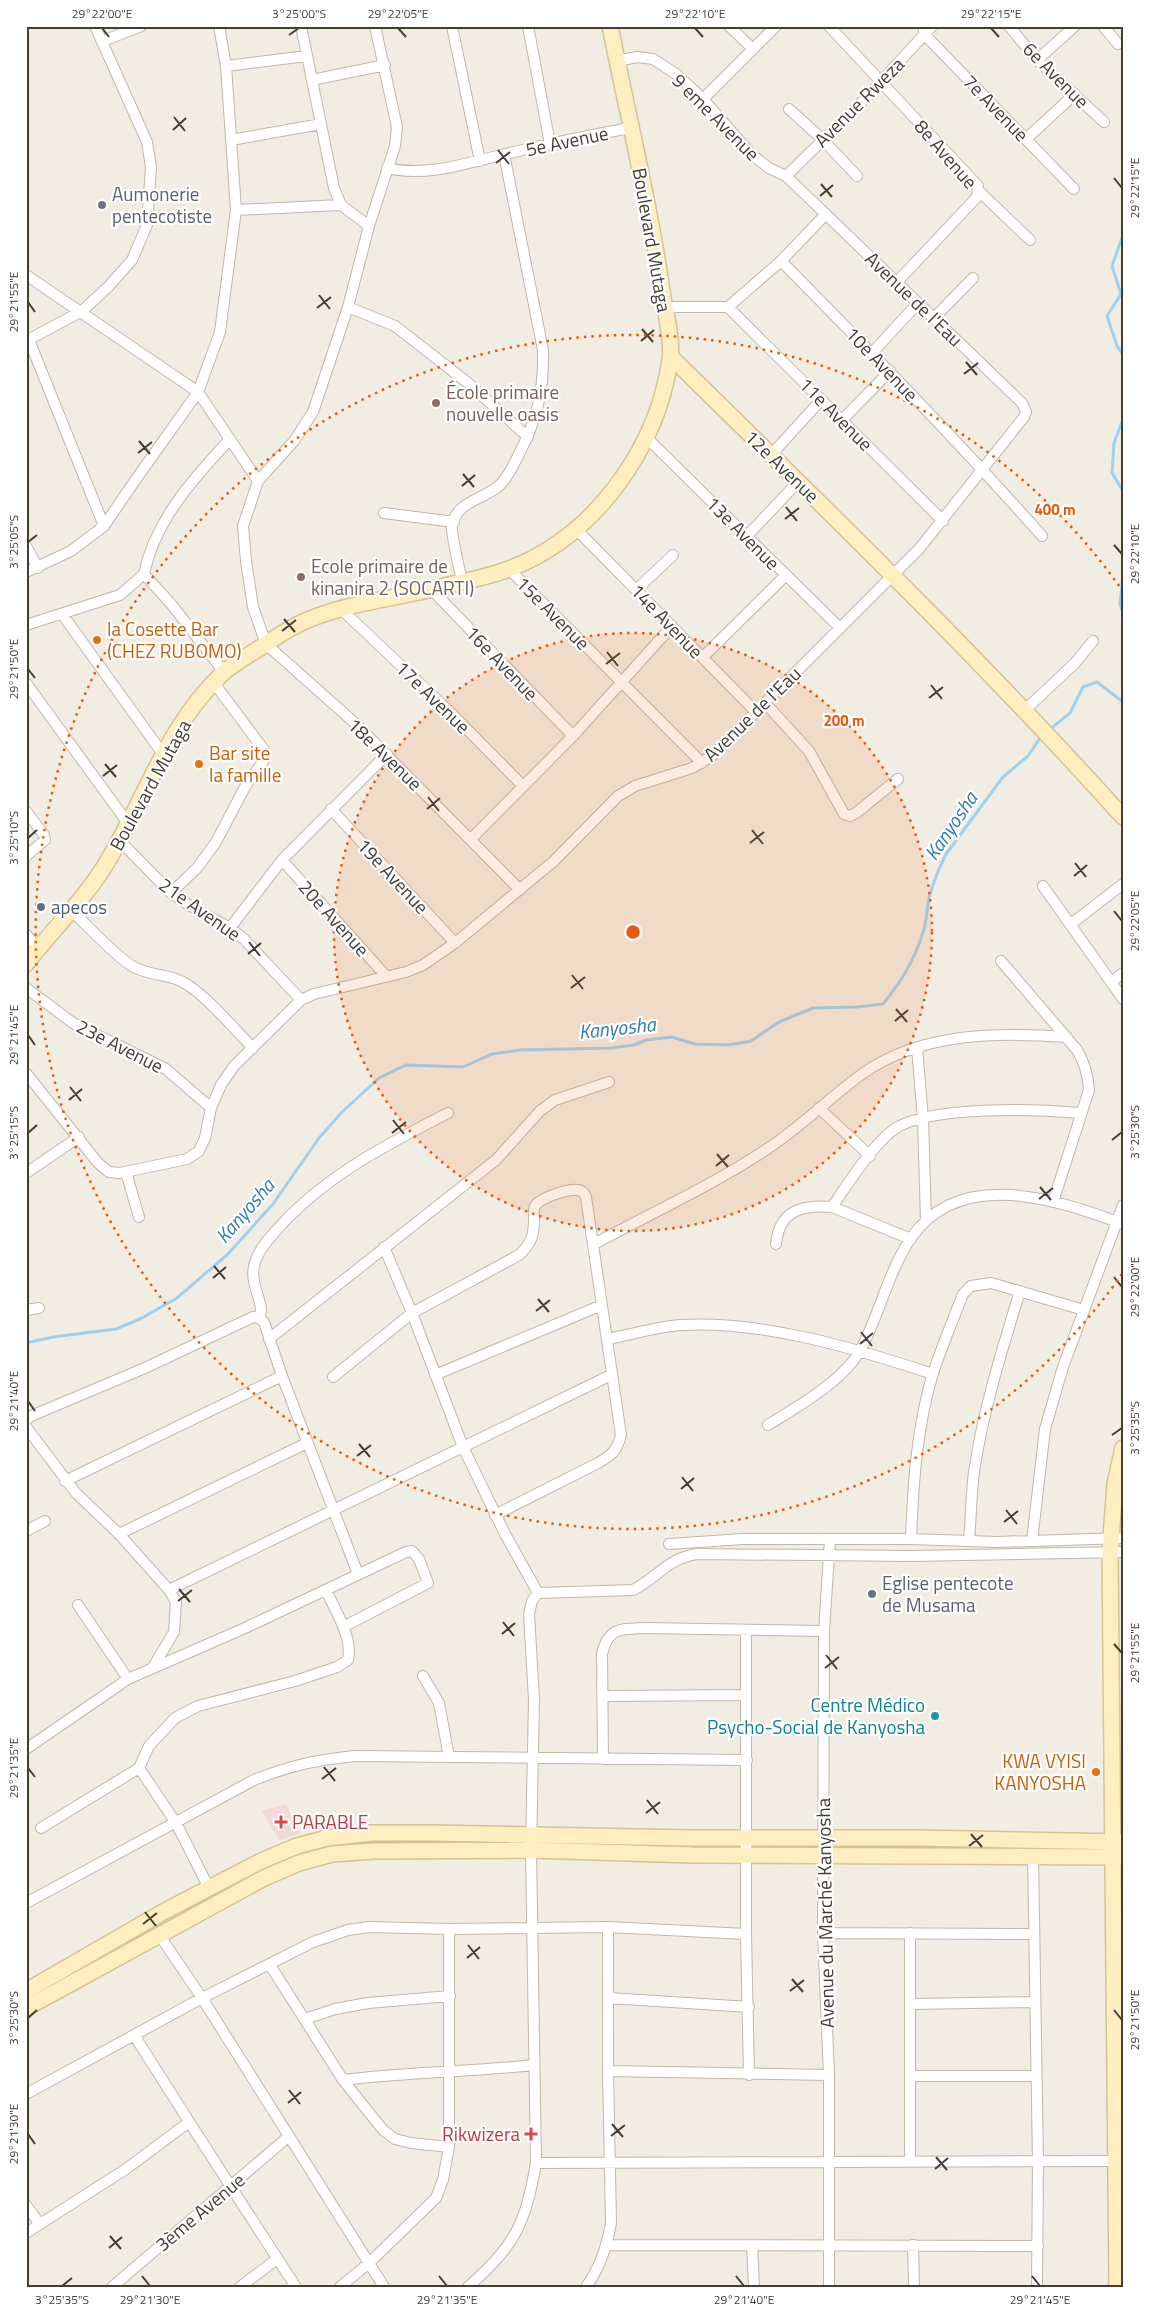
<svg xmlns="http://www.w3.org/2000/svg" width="1149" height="2313" viewBox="0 0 1149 2313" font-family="'Titillium Web',sans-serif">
<rect width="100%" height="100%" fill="#f2ede3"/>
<!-- medical -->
<path fill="#f3d9d6" d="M286 1804 300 1834 279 1840 262 1811Z"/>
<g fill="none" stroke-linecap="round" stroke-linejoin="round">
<!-- stream -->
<path stroke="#9ed1f0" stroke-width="3" d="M1123 235 1112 266 1121 294 1107 316 1117 346 1123 354
M1123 419 1114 443 1112 473 1123 491
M1123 575 1120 604 1123 613
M1049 730 1070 713 1083 687 1097 682 1123 702
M26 1343 53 1337 116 1329 140 1319 177 1298 228 1254 273 1204 319 1138 342 1112 379 1078 406 1065 463 1067 492 1054 520 1050 611 1048 634 1045 646 1040 672 1037 695 1044 728 1045 751 1041 779 1022 813 1008 857 1007 883 1004C902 981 918 954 925 925 927 916 927 906 929 898 933 883 939 868 946 854L1003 777 1028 756 1042 735"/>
<defs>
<path id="street" d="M301 26 334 188 341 205 369 226
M375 26 397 127 395 146 369 226 348 307 313 412 294 441 258 481 243 526 246 561 253 607 266 644 357 725 520 890
M452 26 480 161
M528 26 550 144
M729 26 753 49
M829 26 978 186 977 197 897 282
M923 26 925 35 1074 189
M1009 26 1037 60 1104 122
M1103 26 1118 44
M103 41 141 26
M1037 60 1075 26
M226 66 307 56
M312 80 385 65
M703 99 776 26
M789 109 822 139 857 176
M1026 139 1075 94
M231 140 321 124
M387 168C430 178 472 161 514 152 553 143 591 135 630 128
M786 176 866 98 932 26
M979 191 1030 240
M236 210 341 205
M781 261C870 351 958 441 1042 536
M26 275 198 392 258 481
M348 307 395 326 468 383 528 437
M664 307H728L781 261 826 214
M728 307 943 521
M934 318 973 278
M29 340 104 526
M26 341 82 311 108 287 132 260 147 225 151 167 147 142 95 26
M872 353 918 303
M842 420 890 371
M647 438 840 628
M771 455 821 400
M384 513 454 522
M576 529 757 713
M746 537 798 482
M26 546 38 568
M509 569 702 763
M26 572 71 551 104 526 134 482 198 392 220 332 236 210 226 66 219 26
M144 574C155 520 194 478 230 439
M462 582C460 570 451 536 452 526 456 501 485 499 500 485 508 477 513 466 518 456 537 420 544 391 543 350L504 154
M432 590 573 736
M636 590 673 555
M341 609 450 712 523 786
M62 614 163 754
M26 625 120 595 144 574 172 605 224 672
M703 657 785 576
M26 683 127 822
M766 704 809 751 844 814 850 816 856 813 898 779
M1024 711 1075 663 1093 641
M331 809 455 943
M26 811 44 835 45 840 26 856
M471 839 573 736 672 626
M119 840 171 893 187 904 230 928 244 939 301 1000
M282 860 386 976
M1043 886 1123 999
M171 893 197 868 216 842 246 785 261 765 265 757 264 750 214 683
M72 911C88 926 114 955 132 966 148 976 166 973 183 982 206 995 234 1029 253 1048
M1071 924 1123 884
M230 928 282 860 387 754
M26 934 38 949
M1001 961 1077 1050C1085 1063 1088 1074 1089 1090L1053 1202
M1111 982 1123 973
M26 988 73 1023 166 1069 211 1108
M917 1048 923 1119 926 1220
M26 1073 98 1163 109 1172 120 1173 187 1159 199 1151 205 1138 211 1108 221 1085 234 1066 301 1000 314 994 406 972 423 965 455 943 554 861 618 796 635 786 692 768 712 756 919 549 1024 417 1026 412 1022 403 786 176 769 168 752 155 703 99 676 74 653 59 637 57 617 61
M819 1108 870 1156
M126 1172 139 1217
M26 1173 79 1137
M832 1207 911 1239
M594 1244C652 1213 713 1185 767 1149 801 1127 829 1098 862 1074 921 1032 998 1032 1067 1037
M776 1244C779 1211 802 1204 832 1207 847 1185 872 1146 893 1130 927 1105 1038 1109 1080 1113
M384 1247 412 1313 463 1447 505 1534 538 1593
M26 1310 39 1308
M259 1318C267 1303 246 1284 256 1259 262 1245 273 1234 283 1223 330 1173 388 1144 448 1113
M269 1339 496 1160 540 1111 555 1100 609 1082
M607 1339C631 1335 658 1326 682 1325 766 1321 854 1348 933 1374
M435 1375 602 1305
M333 1377 412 1313 519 1255C532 1243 534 1235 534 1218 534 1213 533 1210 535 1206 539 1198 574 1186 581 1191 584 1192 585 1195 586 1197L621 1435C617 1451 612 1455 598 1463L495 1515
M26 1420 31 1416 145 1368 253 1317 259 1318 264 1322 282 1376 358 1574
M768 1425C798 1406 844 1381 861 1349 880 1313 888 1272 911 1238 960 1167 1056 1199 1123 1224
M26 1427 76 1493 119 1534 169 1590 176 1602 174 1632 153 1667
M65 1481 282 1376
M26 1531 45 1521
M119 1534 307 1443
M911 1539C913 1483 917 1426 933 1373 942 1346 953 1320 963 1294L971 1286 991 1283 1084 1310
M969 1541C971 1518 971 1495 974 1472 983 1410 1002 1350 1020 1291
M1032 1541 1045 1429 1063 1367 1123 1205
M669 1544 743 1539H911L997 1542 1123 1538
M169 1590 611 1375
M78 1605 128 1679
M746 1630V1934L749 2075
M423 1676 439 1703 449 1757
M602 1696 746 1695
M26 1749 128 1679 245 1628 406 1552 412 1551 419 1559 428 1583 343 1627
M603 1759 602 1654C608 1627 621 1629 645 1628L824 1631
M139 1768 176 1823 209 1888
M41 1828 139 1768 149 1746 175 1718 198 1706 295 1681 337 1667 348 1660C353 1637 335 1611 326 1590
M1033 1855 1038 2162 1037 2287
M26 1903 254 1780C289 1766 315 1760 354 1756L747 1760
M823 1933 1034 1934
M160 1936 202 1998 384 2287
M270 1965 343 2080 383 2130 395 2139 411 2143 449 2147
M609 1998 749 2007
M910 2004 1034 2002
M305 2019 335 2009 368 2003 450 1996
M134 2035C187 2119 241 2203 296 2287
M608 2071 829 2075
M911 2076H1035
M343 2080C407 2072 470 2072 534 2065
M26 2094 202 1998 313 1942 348 1930 369 1927 449 1929 608 1927 746 1934
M910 2161V1933
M536 2163 1120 2161
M26 2205 39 2223
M26 2233 126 2169 189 2122
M607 2245 1038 2246
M752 2245 754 2287
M913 2245 914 2287
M112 2287 288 2137
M240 2287 277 2259
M340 2287 369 2263 436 2198 443 2180 449 2147V1929
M468 2287C516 2244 525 2225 536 2163L531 1850 534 1700 529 1614 532 1601 538 1593 633 1590C659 1577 665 1560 696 1554L913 1556 1123 1552
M586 2287C600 2268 607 2246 611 2223L608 2071V1927
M829 2287V2075L823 1933 824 1631 830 1540"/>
<path id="secondary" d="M671 357C825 508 979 657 1123 817
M26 964C52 930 84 900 106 864 145 800 167 725 223 673 232 665 244 658 255 651 272 640 291 626 310 619 355 601 406 597 453 584 471 580 491 576 509 569 594 537 657 449 670 360 673 343 666 315 663 297 650 206 628 116 610 26
M26 1991 163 1912 261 1861 297 1846 327 1838 372 1833H430L690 1838H918L1123 1842
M26 2008 264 1878 299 1863 332 1854 374 1851 531 1850 693 1855 1123 1857
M1117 2287 1110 1551 1115 1484 1123 1448"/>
</defs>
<!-- street casing -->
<use href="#street" stroke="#c0b7a9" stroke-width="12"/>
<!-- secondary casing -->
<use href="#secondary" stroke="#d6c295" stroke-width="18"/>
<!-- street -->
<use href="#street" stroke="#fff" stroke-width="10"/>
<!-- secondary -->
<use href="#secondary" stroke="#ffeec0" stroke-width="15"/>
</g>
<!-- ticks -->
<path fill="none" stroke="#443d34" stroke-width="2" d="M102 28 109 37M398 28 406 37M695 28 703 37M991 28 999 37M289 35 299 28M174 117 185 131M173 130 186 118M498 150 509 164M496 163 510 152M1114 178 1122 188M821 184 832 197M820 196 833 185M319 295 330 309M28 302 35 312M317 308 331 297M642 329 653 342M641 341 654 330M966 362 977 375M964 374 978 363M139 441 150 454M138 453 152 442M463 474 474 487M462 486 475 475M786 507 797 521M785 519 799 508M28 542 37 535M1114 545 1122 554M284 619 295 632M282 631 296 620M607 652 618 666M606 664 620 653M28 669 35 678M931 685 942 699M929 698 943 687M105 764 116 777M103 776 117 765M428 797 439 811M427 809 440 798M752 830 763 844M28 838 37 830M750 843 764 832M1075 863 1086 877M1074 876 1087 865M1114 911 1122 921M249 942 260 956M248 954 261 943M572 975 583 989M571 988 585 977M896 1009 907 1022M895 1021 908 1010M28 1035 35 1045M70 1087 81 1101M69 1100 82 1089M393 1120 404 1134M28 1133 37 1125M392 1133 406 1122M1112 1140 1122 1132M717 1154 728 1167M716 1166 729 1155M1040 1187 1051 1200M1039 1199 1053 1188M214 1266 225 1279M1114 1277 1122 1287M213 1278 226 1267M538 1299 549 1312M536 1311 550 1300M861 1332 872 1346M860 1344 873 1333M28 1401 35 1411M1112 1435 1122 1428M359 1444 370 1457M357 1456 371 1445M682 1477 693 1491M681 1489 694 1478M1006 1510 1017 1524M1004 1522 1018 1511M179 1589 190 1602M178 1601 192 1590M503 1622 514 1636M502 1634 515 1623M1114 1644 1122 1653M826 1655 837 1669M825 1668 839 1657M324 1767 335 1781M28 1768 35 1777M322 1779 336 1768M647 1800 658 1814M646 1813 660 1802M971 1834 982 1847M969 1846 983 1835M145 1912 156 1926M143 1924 157 1913M468 1945 479 1959M467 1958 480 1947M792 1979 803 1992M790 1991 804 1980M1114 2010 1122 2020M28 2018 37 2010M289 2090 300 2104M288 2103 301 2092M612 2124 623 2137M28 2134 35 2144M611 2136 625 2125M936 2157 947 2170M935 2169 948 2158M110 2236 121 2249M109 2248 122 2237M142 2276 150 2286M439 2276 447 2286M736 2276 744 2286M1032 2276 1040 2286M62 2286 72 2278"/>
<!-- distance rings -->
<circle cx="633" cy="932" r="299" fill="#e8590c" fill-opacity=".12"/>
<g fill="none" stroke="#e8590c" stroke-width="2.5" stroke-dasharray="2.5 5">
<circle cx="633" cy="932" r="299"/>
<path d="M1122 1274A597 597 0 1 1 1122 590"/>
</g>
<!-- markers -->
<g fill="#6b7280" stroke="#fff" stroke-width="2">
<circle cx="102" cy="205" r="5"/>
<circle cx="872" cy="1594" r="5"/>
</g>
<g fill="#8d6e63" stroke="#fff" stroke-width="2">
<circle cx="436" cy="403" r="5"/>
<circle cx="301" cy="577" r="5"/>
</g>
<g fill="#e8710a" stroke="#fff" stroke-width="2">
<circle cx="97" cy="640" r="5"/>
<circle cx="199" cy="764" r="5"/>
<circle cx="1096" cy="1772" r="5"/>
</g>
<circle fill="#5c6f8a" stroke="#fff" stroke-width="2" cx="41" cy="907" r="5"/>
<circle fill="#0f9aa8" stroke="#fff" stroke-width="2" cx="935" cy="1716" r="5"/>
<g fill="#e0444e" stroke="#fff" stroke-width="2">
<path d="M278.5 1814.5h5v5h5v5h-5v5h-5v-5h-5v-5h5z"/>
<path d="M528.5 2126.5h5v5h5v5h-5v5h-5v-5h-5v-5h5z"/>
</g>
<g text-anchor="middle" stroke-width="4.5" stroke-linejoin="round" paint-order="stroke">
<!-- street labels -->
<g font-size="19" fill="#443d34" stroke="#fff">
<text transform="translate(1056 75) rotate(45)" y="7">6e Avenue</text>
<text transform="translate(859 102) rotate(-45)" y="7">Avenue Rweza</text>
<text transform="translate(996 108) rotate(46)" y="7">7e Avenue</text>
<text transform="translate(716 117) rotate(45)" y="7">9 eme Avenue</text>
<text transform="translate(567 141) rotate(-12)" y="7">5e Avenue</text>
<text transform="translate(946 154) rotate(49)" y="7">8e Avenue</text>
<text transform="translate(652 240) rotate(80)" y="7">Boulevard Mutaga</text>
<text transform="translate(914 299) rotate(44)" y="7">Avenue de l'Eau</text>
<text transform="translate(882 364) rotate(46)" y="7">10e Avenue</text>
<text transform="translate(836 414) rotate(45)" y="7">11e Avenue</text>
<text transform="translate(782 466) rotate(44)" y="7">12e Avenue</text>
<text transform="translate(743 533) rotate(45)" y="7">13e Avenue</text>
<text transform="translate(553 613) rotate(45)" y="7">15e Avenue</text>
<text transform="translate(667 621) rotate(46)" y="7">14e Avenue</text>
<text transform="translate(502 663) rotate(46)" y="7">16e Avenue</text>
<text transform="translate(433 697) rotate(44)" y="7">17e Avenue</text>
<text transform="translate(752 714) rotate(-44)" y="7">Avenue de l'Eau</text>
<text transform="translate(385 754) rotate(44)" y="7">18e Avenue</text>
<text transform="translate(150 785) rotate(-61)" y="7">Boulevard Mutaga</text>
<text transform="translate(393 876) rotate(47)" y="7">19e Avenue</text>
<text transform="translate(200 909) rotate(35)" y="7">21e Avenue</text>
<text transform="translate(334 918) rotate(48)" y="7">20e Avenue</text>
<text transform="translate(120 1046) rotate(27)" y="7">23e Avenue</text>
<text transform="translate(825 1913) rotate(-91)" y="7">Avenue du Marché Kanyosha</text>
<text transform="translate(200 2212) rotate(-40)" y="7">3ème Avenue</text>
</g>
<!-- worship labels -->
<g font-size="19" fill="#5b616d" stroke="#fff" text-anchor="start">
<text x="112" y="201">Aumonerie<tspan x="112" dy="22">pentecotiste</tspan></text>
<text x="882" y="1590">Eglise pentecote<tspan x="882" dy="22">de Musama</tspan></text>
</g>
<!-- education labels -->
<g font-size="19" fill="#785e54" stroke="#fff" text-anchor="start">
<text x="446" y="399">École primaire<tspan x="446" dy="22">nouvelle oasis</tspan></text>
<text x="311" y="573">Ecole primaire de<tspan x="311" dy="22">kinanira 2 (SOCARTI)</tspan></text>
</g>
<!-- food labels -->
<g font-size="19" fill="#c56008" stroke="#fff" text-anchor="start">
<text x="107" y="636">la Cosette Bar<tspan x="107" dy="22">(CHEZ RUBOMO)</tspan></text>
<text x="209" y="760">Bar site<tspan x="209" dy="22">la famille</tspan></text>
<text x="1086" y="1768" text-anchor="end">KWA VYISI<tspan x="1086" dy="22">KANYOSHA</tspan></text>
</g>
<!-- service labels -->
<g font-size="19" fill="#4e5e75" stroke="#fff" text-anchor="start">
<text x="51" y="914">apecos</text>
</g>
<!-- culture labels -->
<g font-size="19" fill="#0d838f" stroke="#fff" text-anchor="end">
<text x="925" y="1712">Centre Médico<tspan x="925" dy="22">Psycho-Social de Kanyosha</tspan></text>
</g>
<!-- health labels -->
<g font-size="19" fill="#be3a42" stroke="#fff" text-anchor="start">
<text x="292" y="1829">PARABLE</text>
<text x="520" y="2141" text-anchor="end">Rikwizera</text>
</g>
<!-- water labels -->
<g font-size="20" font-style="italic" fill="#2d7cb0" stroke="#fff">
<text transform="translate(951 826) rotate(-56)" y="7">Kanyosha</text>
<text transform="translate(617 1028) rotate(-6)" y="7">Kanyosha</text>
<text transform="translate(245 1211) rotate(-49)" y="7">Kanyosha</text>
</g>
</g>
<circle cx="633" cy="932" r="8" fill="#e8590c" stroke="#fff" stroke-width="2.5"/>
<g font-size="15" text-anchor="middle" font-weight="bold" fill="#e8590c" stroke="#fff" stroke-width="4.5" stroke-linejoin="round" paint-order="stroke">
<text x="1055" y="515">400 m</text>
<text x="844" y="726">200 m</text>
</g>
<!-- border -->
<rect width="1149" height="2313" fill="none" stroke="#ffffff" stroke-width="55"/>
<rect x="28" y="28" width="1094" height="2258" fill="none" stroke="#443d34" stroke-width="2"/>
<g font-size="12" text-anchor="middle" fill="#443d34">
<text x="102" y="18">29°22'00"E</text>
<text x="299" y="18">3°25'00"S</text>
<text x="398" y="18">29°22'05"E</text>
<text x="695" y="18">29°22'10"E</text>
<text x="991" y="18">29°22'15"E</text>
<text transform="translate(1135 188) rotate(-90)" y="4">29°22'15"E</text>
<text transform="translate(14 302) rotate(-90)" y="4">29°21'55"E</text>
<text transform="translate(14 542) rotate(-90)" y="4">3°25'05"S</text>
<text transform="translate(1135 554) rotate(-90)" y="4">29°22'10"E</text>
<text transform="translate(14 669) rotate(-90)" y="4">29°21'50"E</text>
<text transform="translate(14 838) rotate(-90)" y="4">3°25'10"S</text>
<text transform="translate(1135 921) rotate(-90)" y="4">29°22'05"E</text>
<text transform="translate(14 1035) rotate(-90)" y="4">29°21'45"E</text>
<text transform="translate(1135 1132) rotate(-90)" y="4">3°25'30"S</text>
<text transform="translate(14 1133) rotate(-90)" y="4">3°25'15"S</text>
<text transform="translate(1135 1287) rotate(-90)" y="4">29°22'00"E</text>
<text transform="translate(14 1401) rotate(-90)" y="4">29°21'40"E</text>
<text transform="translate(1135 1428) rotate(-90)" y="4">3°25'35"S</text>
<text transform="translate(1135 1653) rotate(-90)" y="4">29°21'55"E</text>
<text transform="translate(14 1768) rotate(-90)" y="4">29°21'35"E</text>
<text transform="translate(14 2018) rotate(-90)" y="4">3°25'30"S</text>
<text transform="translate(1135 2020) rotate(-90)" y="4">29°21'50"E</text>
<text transform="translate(14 2134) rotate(-90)" y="4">29°21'30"E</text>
<text x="62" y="2304">3°25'35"S</text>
<text x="150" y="2304">29°21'30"E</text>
<text x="447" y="2304">29°21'35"E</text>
<text x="744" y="2304">29°21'40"E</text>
<text x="1040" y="2304">29°21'45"E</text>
</g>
</svg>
